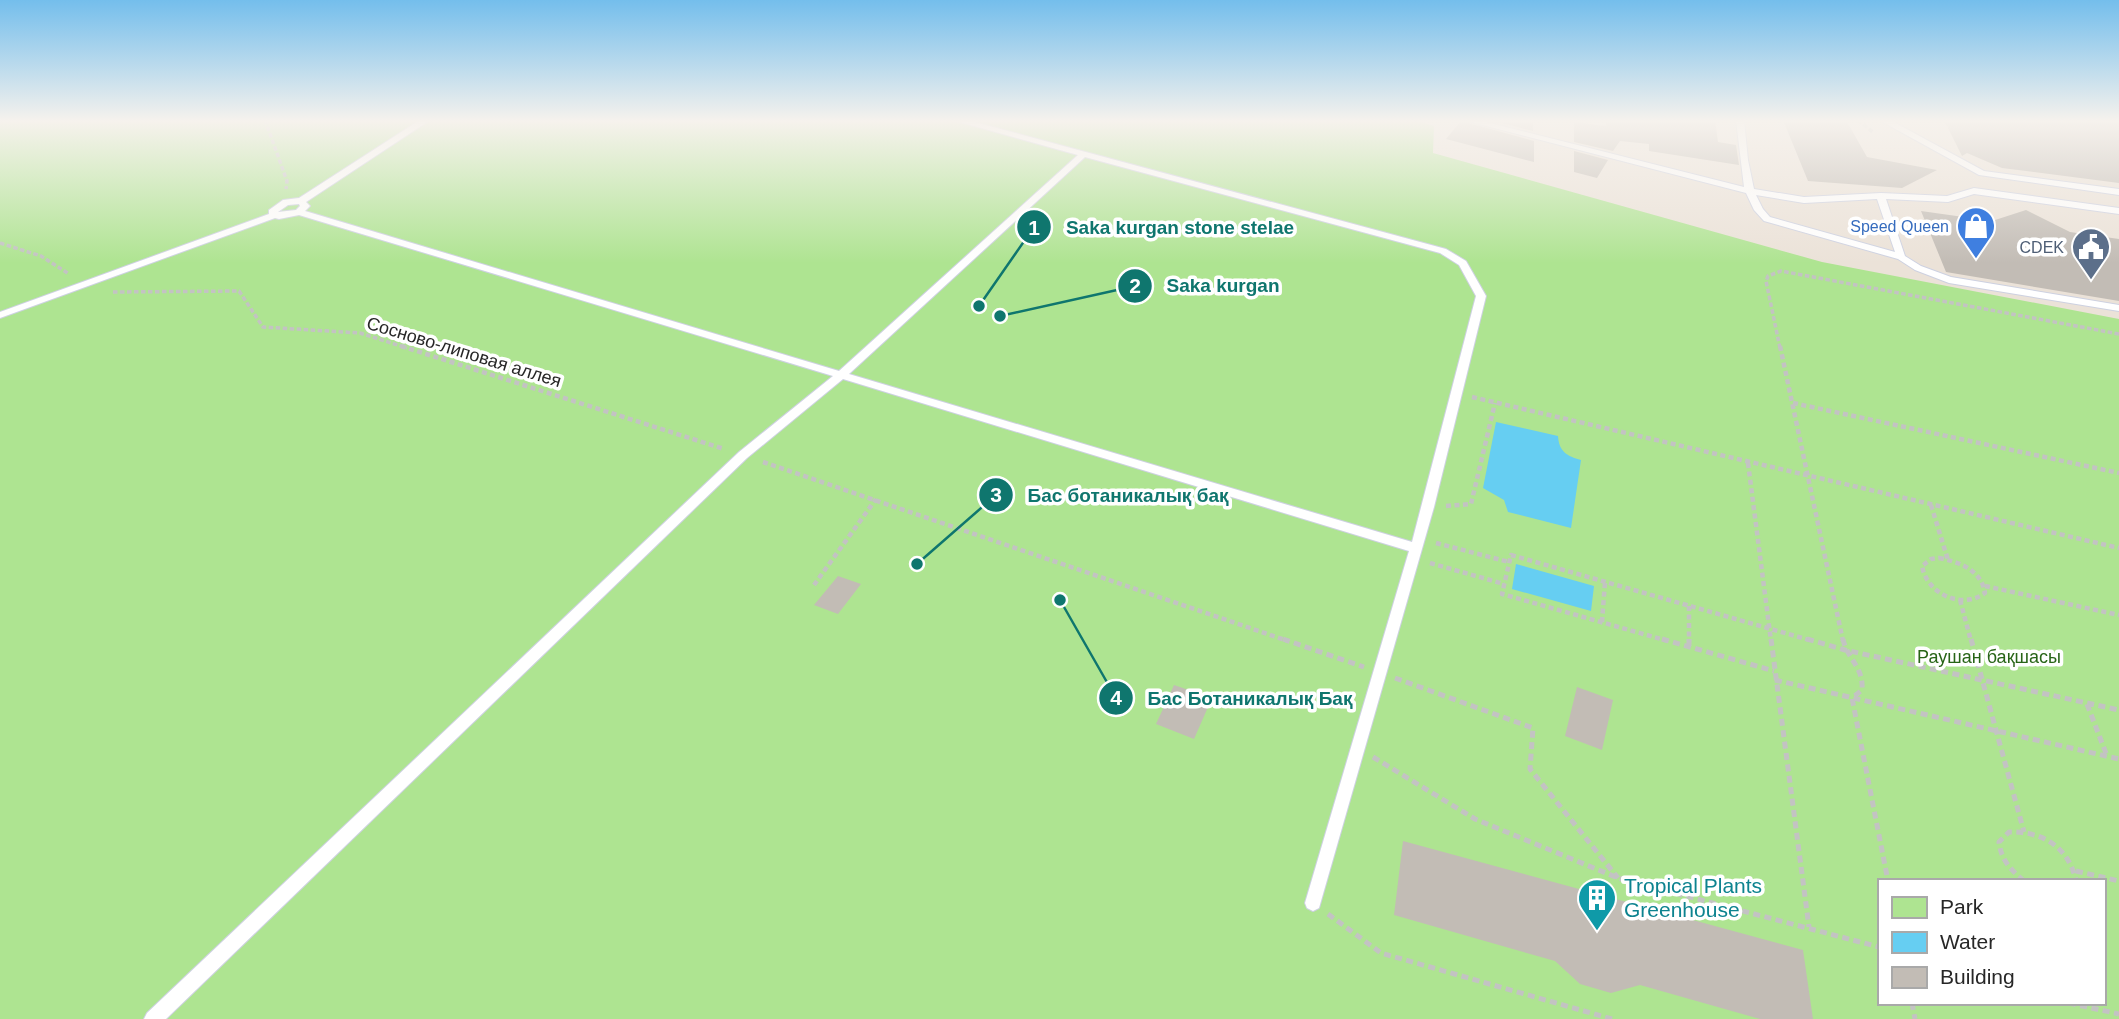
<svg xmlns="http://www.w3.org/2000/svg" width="2119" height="1019" viewBox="0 0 2119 1019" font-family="Helvetica,sans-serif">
<rect width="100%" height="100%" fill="#ebe2d8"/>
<!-- green -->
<path fill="#aee491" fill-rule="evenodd" d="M0 120H1415L1434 126 1433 153 1822 262 2119 319V1019H0ZM1879 881H2103V1003H1879Z"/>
<!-- water -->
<path fill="#66cef2" d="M1496 422 1558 436C1559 452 1567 456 1581 460L1571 528 1508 512 1504 500 1483 488Z
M1516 564 1594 586 1591 611 1512 589Z"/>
<!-- building -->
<path fill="#c2bcb5" d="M1490 120H1533V131Z
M1606 120H1715L1718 142 1736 145 1739 165 1649 151V144L1620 141 1613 151 1574 142V122L1606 126Z
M1783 120H1846L1867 157 1937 170 1902 188 1808 181Z
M1944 120H2119V183L2002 168 1967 153 1962 156Z
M1461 121 1534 141V162L1446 139Z
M1574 151 1608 160 1597 178 1574 172Z
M2026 210 2070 232 2119 239V301L1946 272 1921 211 1992 221Z
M838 576 861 584 838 614 814 605Z
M1174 685 1212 698 1194 739 1156 724Z
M1577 687 1613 700 1602 750 1565 736Z
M1403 841 1803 950 1813 1019H1760L1640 985 1611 993 1580 984 1555 961 1394 915Z"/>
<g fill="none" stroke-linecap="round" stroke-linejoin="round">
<defs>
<path id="lane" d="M420 120H430L306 202 310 206 305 211 839 371 1078 155 953 120H967L1446 249 1466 261 1486 296 1434 507 1319 908 1313 911 1307 908 1305 903 1409 551 843 379 747 458 166 1019H144L147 1013 739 452 833 376 299 215 279 219 275 218 0 318V312L269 214V210L283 200 299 198ZM1085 157 1440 253 1459 265 1476 296 1412 542 849 374ZM299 204 300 206 296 210 278 212 288 205Z
M1463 120H1478L1744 187 1736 120H1744L1748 160 1754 189 1804 197 1881 193 1947 196 1974 188 2119 208V214L1974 194 1948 202 1886 199 1905 256 1921 266 1951 277 2119 305V311L1949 283 1915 270 1898 259 1764 221 1754 210 1746 193ZM1756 195 1804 203 1877 199 1895 252 1770 217 1763 209Z
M1879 120H1890L1984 171 2119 189V195L1979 175Z"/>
</defs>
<!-- lane casing -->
<use href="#lane" stroke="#cdd1e1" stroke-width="2"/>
<!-- path-far2 -->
<path stroke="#c3c3c3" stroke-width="3.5" stroke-dasharray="4.5 2.5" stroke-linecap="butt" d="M265 120 287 181 286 189
M1858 120 1874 133
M0 243 41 256 69 274
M113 292 239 291 263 327 360 333 407 348
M1780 348 1766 281 1768 276 1781 271 2119 334"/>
<!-- path-far1 -->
<path stroke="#c3c3c3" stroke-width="4.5" stroke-dasharray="5 3.5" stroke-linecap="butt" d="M401 346 724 449
M1780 346 1843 641
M1472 397 2119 548
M1793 403 2119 473
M763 462 1288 641
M1748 463 1771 641
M1931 505 1948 560
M1446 506 1471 504 1495 403
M1436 543 1509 562
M1939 558C1960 562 1981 570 1985 593 1962 610 1927 594 1922 566L1931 559Z
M1430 563 1504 584
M814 585 876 499
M1985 586 2119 615
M1960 600 1971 641
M1689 606V641
M1602 622 1605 582
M1668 641 1502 594 1511 555 1813 641"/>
<!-- path -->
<path stroke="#c3c3c3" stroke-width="5" stroke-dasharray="7 4.5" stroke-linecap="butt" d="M1283 639 1364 667
M1662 639 1774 671
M1689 639V647
M1771 639 1809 927
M1807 639 1845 650 2119 710
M1843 639C1847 659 1864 667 1862 690L1852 698 1888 881
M1971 639 2024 832
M1395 678 1533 728 1530 769 1618 878
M1775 680 2119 759
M2087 704 2107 756
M1373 757 1475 819 1618 878 1879 947
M2076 871 2119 881
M2024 881C2011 870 2001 860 1999 842L2009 832C2042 831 2069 847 2076 881
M1328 914 1381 953 1612 1019
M1912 1003 1915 1019
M2069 1003 2119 1014"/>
<!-- lane -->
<use href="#lane" fill="#fff" fill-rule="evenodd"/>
</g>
<!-- sky -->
<linearGradient id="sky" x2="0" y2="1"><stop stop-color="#74beec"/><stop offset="0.46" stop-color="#f6f2ed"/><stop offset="1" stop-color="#f6f2ed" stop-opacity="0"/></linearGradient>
<rect width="2119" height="263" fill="url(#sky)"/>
<!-- icons -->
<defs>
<symbol id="shop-pin" viewBox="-11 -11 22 30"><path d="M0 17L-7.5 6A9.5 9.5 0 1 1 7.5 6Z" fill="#3f7fe0" stroke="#fff"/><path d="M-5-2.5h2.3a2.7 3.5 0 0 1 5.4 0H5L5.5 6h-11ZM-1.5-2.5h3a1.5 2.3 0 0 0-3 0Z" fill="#fff"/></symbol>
<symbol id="civic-pin" viewBox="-11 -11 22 30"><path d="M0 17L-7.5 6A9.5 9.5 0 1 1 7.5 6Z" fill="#5c6f8a" stroke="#fff"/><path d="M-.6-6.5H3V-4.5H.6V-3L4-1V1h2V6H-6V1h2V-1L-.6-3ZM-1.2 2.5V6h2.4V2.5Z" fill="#fff"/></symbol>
<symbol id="building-pin" viewBox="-11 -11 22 30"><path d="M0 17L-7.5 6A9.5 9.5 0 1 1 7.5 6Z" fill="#0f9aa8" stroke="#fff"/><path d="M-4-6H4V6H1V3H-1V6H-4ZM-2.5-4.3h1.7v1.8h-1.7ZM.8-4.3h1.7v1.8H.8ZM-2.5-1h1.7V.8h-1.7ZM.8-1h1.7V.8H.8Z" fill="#fff"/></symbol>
</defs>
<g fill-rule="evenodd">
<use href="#shop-pin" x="1954" y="204" width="44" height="60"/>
<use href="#civic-pin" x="2069" y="225" width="44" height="60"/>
<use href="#building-pin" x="1575" y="876" width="44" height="60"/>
</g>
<g text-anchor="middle" stroke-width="7" stroke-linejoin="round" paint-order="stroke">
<!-- far-shop labels -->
<g font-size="16" fill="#366cbe" stroke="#fff" text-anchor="end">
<text x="1949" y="232">Speed Queen</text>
</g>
<!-- far-service labels -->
<g font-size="16" fill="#4e5e75" stroke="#fff" text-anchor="end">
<text x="2064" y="253">CDEK</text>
</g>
<!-- street labels -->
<g font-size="18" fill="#272727" stroke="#fff">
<text transform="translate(464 352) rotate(17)" y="6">Сосново-липовая аллея</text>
</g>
<!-- park labels -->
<g font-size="18" fill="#286517" stroke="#fff">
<text x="1989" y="663">Раушан бақшасы</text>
</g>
<!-- near-culture labels -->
<g font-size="21" fill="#0d838f" stroke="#fff" text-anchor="start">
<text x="1624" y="893">Tropical Plants<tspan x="1624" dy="24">Greenhouse</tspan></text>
</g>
</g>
<!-- callouts -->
<path fill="none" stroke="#0f766e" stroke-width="2.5" d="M979 306L1034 227M1000 316L1135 286M917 564L996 495M1060 600L1116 698"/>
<g fill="#0f766e" stroke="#fff" stroke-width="2.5">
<circle cx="979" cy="306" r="7"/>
<circle cx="1000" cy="316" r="7"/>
<circle cx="917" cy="564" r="7"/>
<circle cx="1060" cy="600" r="7"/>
<circle cx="1034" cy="227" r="18"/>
<circle cx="1135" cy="286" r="18"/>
<circle cx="996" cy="495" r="18"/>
<circle cx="1116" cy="698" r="18"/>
</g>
<g font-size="21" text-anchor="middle" font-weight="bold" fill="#fff">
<text x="1034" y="235">1</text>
<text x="1135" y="293">2</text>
<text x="996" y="502">3</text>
<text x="1116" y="705">4</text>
</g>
<g font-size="19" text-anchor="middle" font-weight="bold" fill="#0f766e" stroke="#fff" stroke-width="7" stroke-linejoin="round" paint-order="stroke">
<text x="1180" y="234">Saka kurgan stone stelae</text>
<text x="1223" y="292">Saka kurgan</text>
<text x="1128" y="502">Бас ботаникалық бақ</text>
<text x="1250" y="705">Бас Ботаникалық Бақ</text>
</g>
<!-- legend -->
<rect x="1878" y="879" width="228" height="126" fill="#ffffff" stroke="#a9a9a9" stroke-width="2"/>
<rect x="1892" y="897" width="35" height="21" fill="#aee491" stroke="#a9a9a9" stroke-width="2"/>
<text x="1940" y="914" font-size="21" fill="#272727">Park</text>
<rect x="1892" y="932" width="35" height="21" fill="#66cef2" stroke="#a9a9a9" stroke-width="2"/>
<text x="1940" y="949" font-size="21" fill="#272727">Water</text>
<rect x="1892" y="967" width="35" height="21" fill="#c2bcb5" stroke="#a9a9a9" stroke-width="2"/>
<text x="1940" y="984" font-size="21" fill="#272727">Building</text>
</svg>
